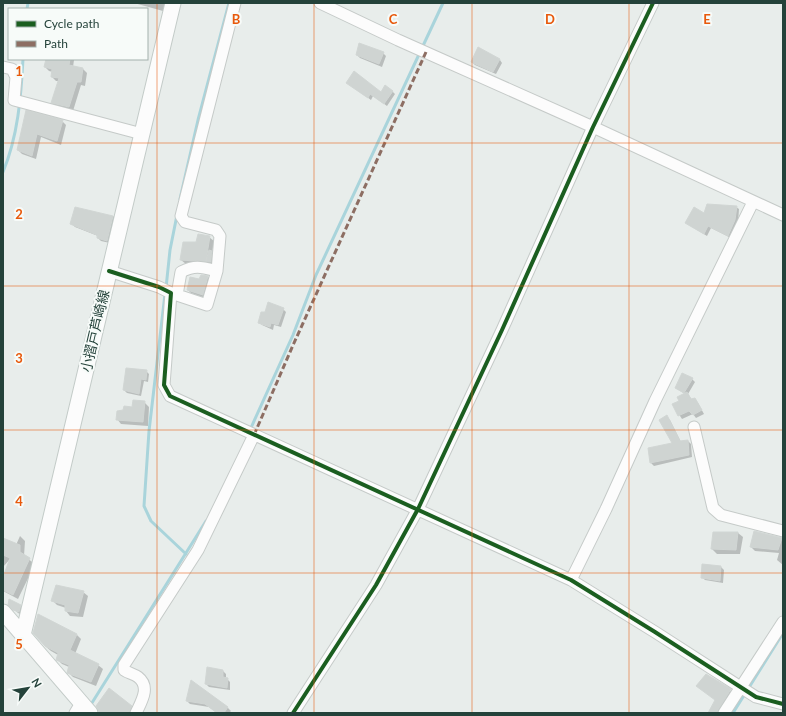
<svg xmlns="http://www.w3.org/2000/svg" width="786" height="716" viewBox="0 0 786 716" font-family="Lato,'Noto Sans JP',sans-serif">
<rect width="100%" height="100%" fill="#e8edeb"/>
<!-- shadow -->
<path fill="#0003" d="M134 3H165L163 11Z
M383 53 386 56 382 67 360 58 357 55Z
M47 59H72L74 60 73 67 83 69 87 73 85 86 81 85 73 111 57 107 52 102 59 81H56L52 77 53 72 49 71 45 67Z
M500 60 502 63 496 74 475 65 472 62Z
M350 85 381 93 392 91 395 94 387 106 373 96 371 100Z
M27 112 62 121 66 125 61 145 41 137 36 159 22 154 18 150Z
M736 207 739 209 738 223 731 238 711 228 707 236 689 225 705 215Z
M113 216 116 219 110 243 101 241 98 238V236L75 227 72 224Z
M209 237 214 241 212 253 216 257 215 266 186 264 181 260 197 243Z
M208 277 211 280 205 298 191 293 188 290 200 280Z
M283 309 286 312 281 327 274 325 273 330 262 325 259 322Z
M146 371 149 374 148 382 144 381 141 396 127 393 124 390Z
M692 379 695 382 688 394 692 400 695 399 698 403 704 414 696 418 693 414 682 419 673 405 681 401 685 394 676 388Z
M144 402 149 407 148 426 121 424 117 419 133 408Z
M667 417 670 420 681 442 688 441 691 444 692 457 654 466 651 463 673 444Z
M714 533H738L743 537 740 554H717L712 549Z
M20 536 25 541 24 556 35 564 18 599 3 591V580L11 558 3 567V539L16 545Z
M783 538V565L777 560 779 553 755 551 751 547Z
M721 567 724 570 723 583 705 580 702 577Z
M83 592 88 596 83 617 70 616 66 611V608L57 605 53 601Z
M9 604 20 606 23 609 22 615 18 613Z
M77 635 81 639 75 654 98 665 103 669 96 686 73 677 68 672 69 667 62 664 57 659 58 655 51 651 45 646Z
M223 671 226 674V678L230 682V690L209 687 206 684Z
M706 675 733 693 719 713 715 711 716 701Z
M192 682 228 708 231 711 229 713H217L209 707 190 704 187 701Z
M97 706 131 707 136 712 135 713H101Z"/>
<g fill="none" stroke-linecap="round" stroke-linejoin="round">
<!-- stream -->
<path stroke="#a9d4db" stroke-width="3" d="M27 9 28 3
M3 172C18 136 21 97 23 59
M180 199 198 120 229 3
M166 288 170 250 177 215
M165 294 149 431 144 506 151 521 186 554
M250 430 293 335 316 275 443 3
M90 706 206 521
M733 713 783 633"/>
</g>
<!-- building -->
<path fill="#cfd4d2" stroke="#d1d6d4" d="M359 43 384 52 379 64 356 55Z
M478 47 500 59 493 72 471 62Z
M46 59H70L69 65 83 68 81 82H77L69 107 51 103 59 78 51 77 52 69 44 67Z
M354 71 381 92 385 85 393 91 384 104 370 94 368 98 346 83Z
M26 110 63 120 57 141 37 134 32 156 17 150Z
M707 204 737 206 735 220 728 236 708 226 704 234 685 223 694 207 704 213Z
M75 207 113 216 107 241 97 238V235L70 224Z
M198 234 210 236 206 261 209 250 212 251 211 262 180 260 183 242H196Z
M201 275 208 276 203 295 187 290 190 277 199 279Z
M268 302 284 308 278 325 271 323 270 327 258 323 261 312H265Z
M126 368 147 370 146 380 141 379 139 394 123 390Z
M682 373 693 378 684 393 675 388Z
M687 392 691 399 695 398 702 410 693 415 689 411 678 416 672 404 679 401 677 397Z
M133 400 145 401 143 422 116 420 117 411 123 410 124 406 132 407Z
M667 415 680 441 688 440 689 455 650 463 648 448 672 443 659 420Z
M754 531 782 538 778 550 750 547Z
M713 532H738L736 550 711 549Z
M3 538 20 545V552L30 558 13 595 3 590V577L10 558 3 555Z
M702 564 721 566 720 581 701 578Z
M56 585 84 591 78 613 65 611V605L51 601Z
M9 599 21 605 19 612 13 610 8 605Z
M38 614 77 634 70 650 99 664 91 682 67 673 69 665 56 660 58 653 45 646 33 633Z
M207 667 223 670V677L228 678 227 688 205 684Z
M706 674 731 689 717 713H708L715 700 696 686Z
M191 680 228 707 224 713H217L205 704 186 701Z
M109 688 132 706 129 713 99 712 96 706Z"/>
<g fill="none" stroke-linecap="round" stroke-linejoin="round">
<defs>
<path id="minor" d="M320 3 398 40 593 127 783 215
M3 67 12 69 16 77 14 100 142 134
M109 271 159 287 171 293 164 385 170 396 571 580 655 632 756 697 783 704
M171 293 207 305 217 271 220 236 216 230 185 222 181 216 235 3
M177 295 181 272C195 265 201 267 217 271
M694 427 713 508 721 515 783 531
M571 580 606 509 655 401 753 202
M75 713 81 703
M136 713C141 702 151 687 138 677 134 674 128 673 124 670V665L198 550 254 435
M293 713 376 585 418 509 502 330 593 127 653 3
M724 713 783 622"/>
<path id="secondary" d="M3 612 90 713
M23 635 173 3"/>
</defs>
<!-- minor casing -->
<use href="#minor" stroke="#c5cac8" stroke-width="13"/>
<!-- secondary casing -->
<use href="#secondary" stroke="#c3cbc8" stroke-width="17"/>
<!-- minor -->
<use href="#minor" stroke="#fcfcfc" stroke-width="11"/>
<!-- secondary -->
<use href="#secondary" stroke="#fcfcfc" stroke-width="15"/>
<!-- quiet -->
<path stroke="#8d6e63" stroke-width="3" stroke-dasharray="6 3" stroke-linecap="butt" d="M254 435 294 343 426 52"/>
<defs>
<path id="cycleway" d="M109 271 159 287 171 293 164 385 170 396 571 580 655 632 756 697 783 704
M293 713 376 585 418 509 502 330 593 127 653 3"/>
</defs>
<!-- cycleway casing -->
<use href="#cycleway" stroke="#f7fbf9" stroke-width="6"/>
<!-- cycleway -->
<use href="#cycleway" stroke="#1b5e20" stroke-width="4"/>
</g>
<!-- grid -->
<path fill="none" stroke="#e8590c" stroke-width="1" stroke-opacity="0.55" d="M157 3V713M314 3V713M472 3V713M629 3V713M3 143H783M3 286H783M3 430H783M3 573H783"/>
<g text-anchor="middle" stroke-width="4" stroke-linejoin="round" paint-order="stroke">
<!-- street labels -->
<g font-size="14" fill="#24423a" stroke="#f7fbf9">
<text transform="translate(95 331) rotate(-77)" y="5">小摺戸芦崎線</text>
</g>
</g>
<g font-size="13" text-anchor="middle" font-weight="bold" fill="#e8590c" stroke="#f7fbf9" stroke-width="4" stroke-linejoin="round" paint-order="stroke">
<text x="236" y="24">B</text>
<text x="393" y="24">C</text>
<text x="550" y="24">D</text>
<text x="707" y="24">E</text>
<text x="19" y="76">1</text>
<text x="19" y="219">2</text>
<text x="19" y="363">3</text>
<text x="19" y="506">4</text>
<text x="19" y="649">5</text>
</g>
<!-- border -->
<rect width="786" height="716" fill="none" stroke="#24423a" stroke-width="8"/>
<!-- legend -->
<rect x="8" y="8" width="140" height="52" fill="#f7fbf9" stroke="#a3b1ad"/>
<rect x="16" y="21" width="20" height="6" fill="#1b5e20" stroke="#a3b1ad"/>
<text x="44" y="28" font-size="12" fill="#24423a">Cycle path</text>
<rect x="16" y="41" width="20" height="6" fill="#8d6e63" stroke="#a3b1ad"/>
<text x="44" y="48" font-size="12" fill="#24423a">Path</text>
<!-- north arrow -->
<g transform="translate(28 688) rotate(59)" stroke="#f7fbf9" stroke-width="3" paint-order="stroke">
<path d="M0-3L7 15L0 10L-7 15Z" fill="#24423a"/>
<text y="-6" font-size="11" font-weight="bold" text-anchor="middle" fill="#24423a">N</text>
</g>
</svg>
